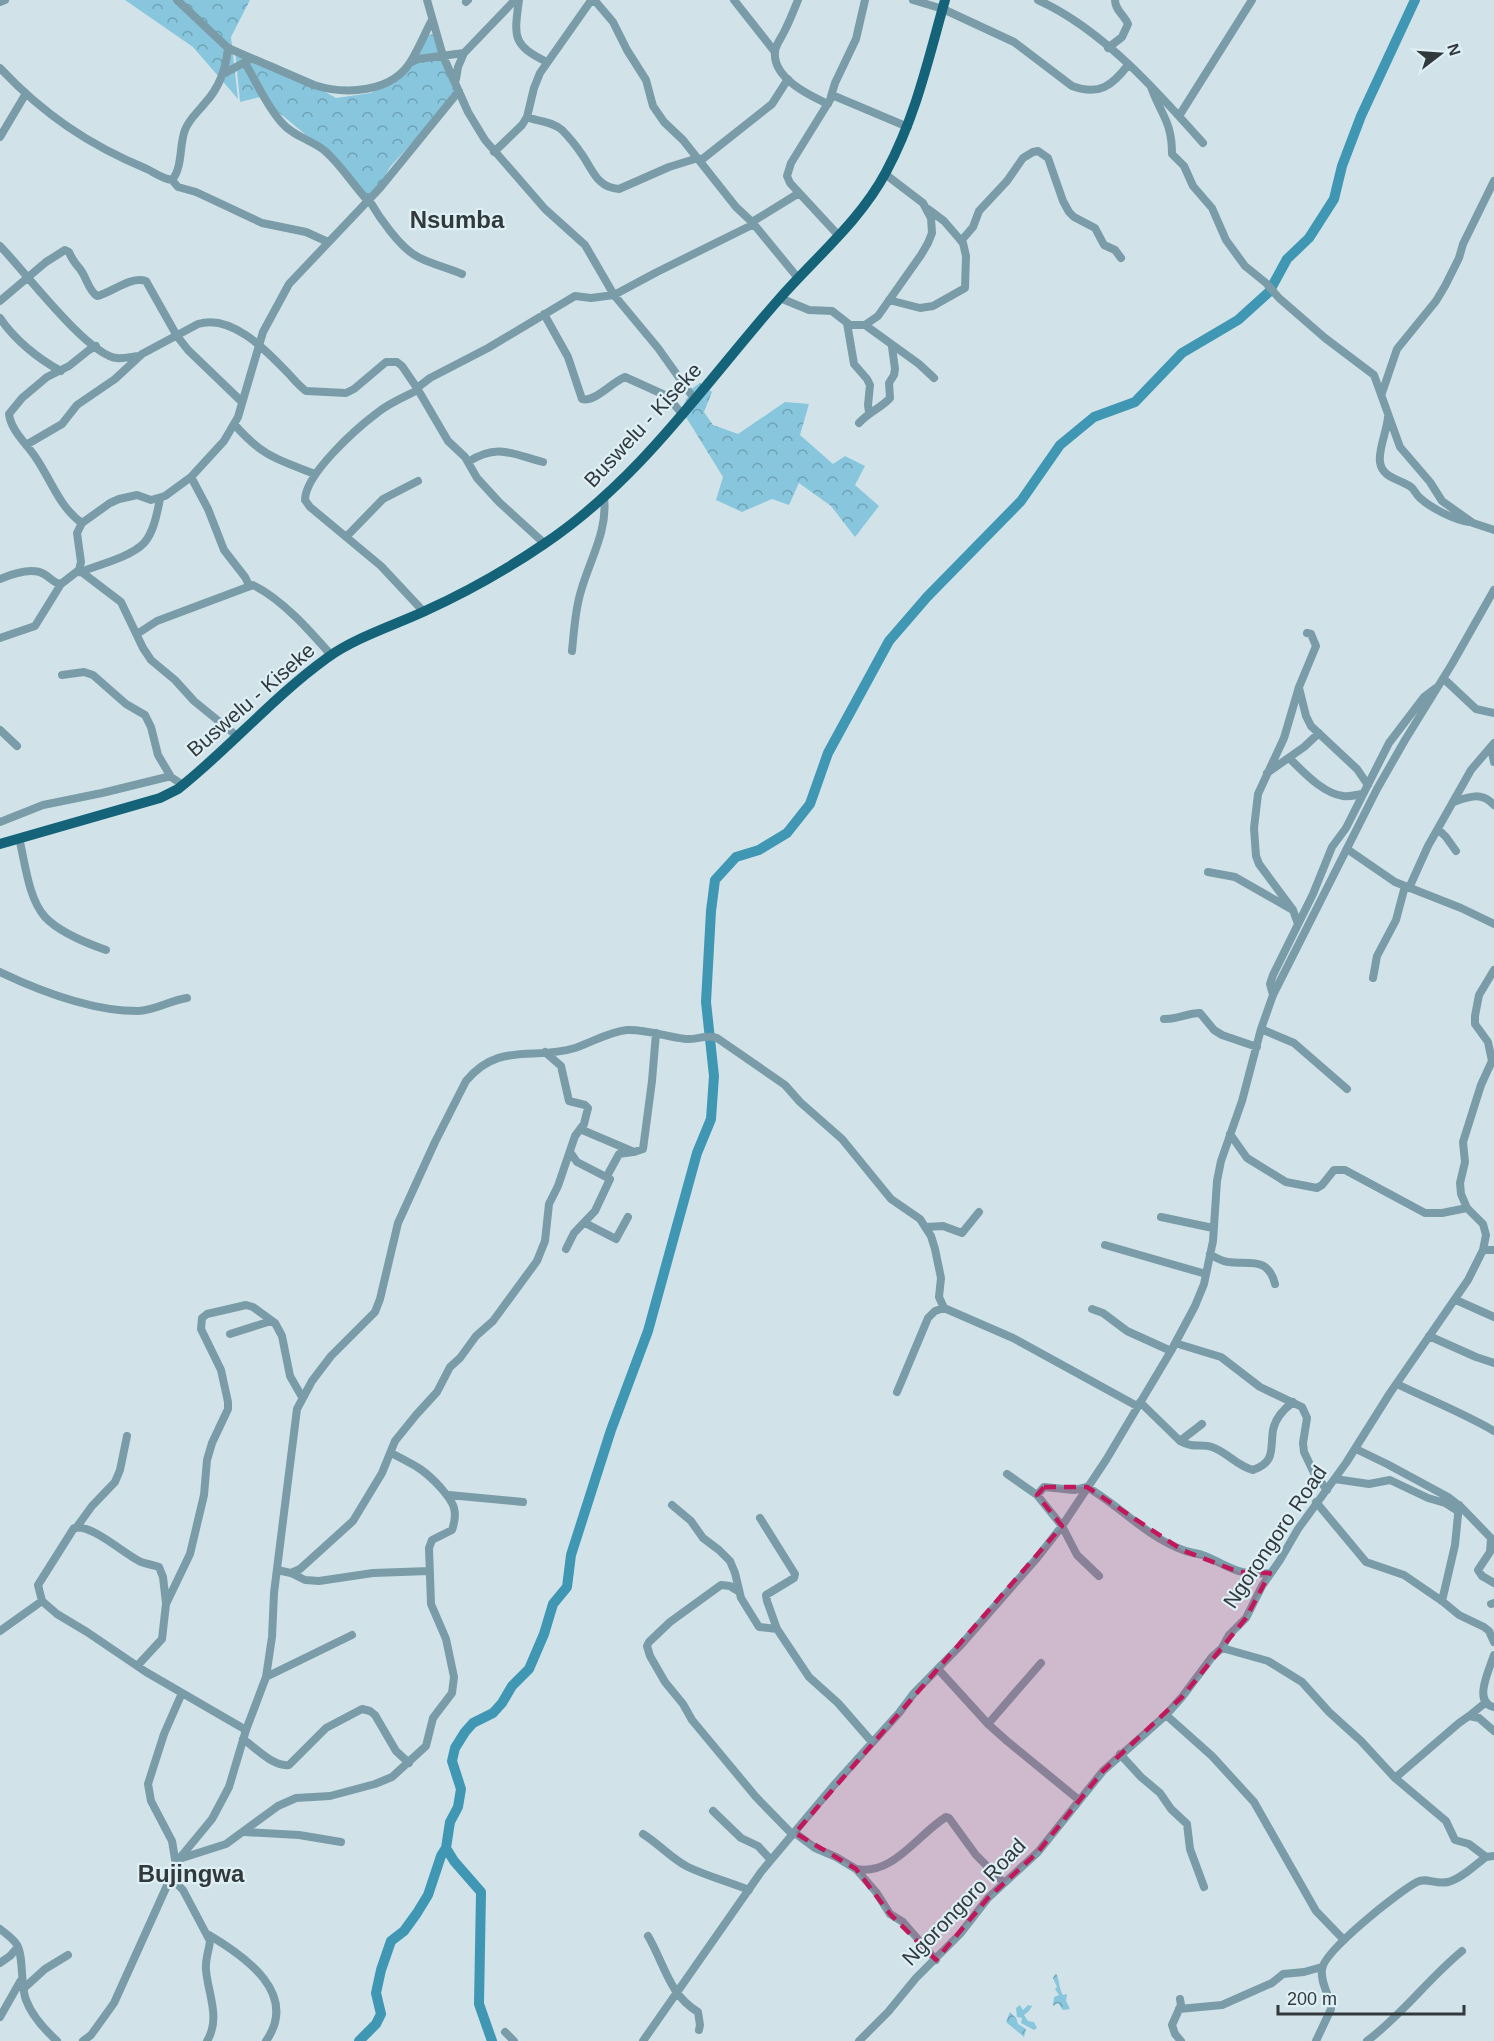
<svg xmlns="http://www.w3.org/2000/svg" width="1494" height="2041" viewBox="0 0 1494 2041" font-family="Helvetica,sans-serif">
<defs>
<pattern id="forest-crowns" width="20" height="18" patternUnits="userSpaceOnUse" patternTransform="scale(1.5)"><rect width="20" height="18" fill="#87c6dc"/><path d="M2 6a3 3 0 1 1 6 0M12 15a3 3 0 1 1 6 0" fill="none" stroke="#6fa2b4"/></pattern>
</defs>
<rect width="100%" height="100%" fill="#d1e3e9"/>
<!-- forest -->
<path fill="url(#forest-crowns)" d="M125 0H250L231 37 238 99 193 47Z
M435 34 459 91 390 167 378 189 366 197 334 158 260 97 240 102 235 50 276 64 336 98 371 93 398 75 427 35Z
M700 383 712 392 704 412 713 425 738 434 785 402 809 404 800 435 833 464 845 456 865 466 855 485 879 506 855 537 831 506 799 483 789 505 772 499 742 512 716 500 723 477 681 409 693 388Z
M1056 1973C1060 1982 1059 1989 1063 1995L1067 1994 1066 2001 1070 2009 1063 2010 1058 2003 1053 2006 1054 1997 1059 1995 1055 1989 1057 1987 1053 1978Z
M1020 2005 1023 2010 1028 2005 1032 2006 1029 2011 1024 2015 1028 2021 1034 2022 1037 2028 1034 2030 1021 2023 1022 2018 1017 2017 1016 2008Z
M1010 2012 1016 2018 1018 2024 1026 2029 1024 2037 1006 2022Z"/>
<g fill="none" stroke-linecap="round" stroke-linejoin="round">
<!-- river -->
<path stroke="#3f97b3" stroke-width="10" d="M359 2041 376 2024 381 2014 376 1993 381 1970 391 1941 404 1931 417 1913 428 1895 441 1856 446 1848
M492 2041 479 2004 481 1892 454 1861 446 1848 450 1822 458 1807 461 1789 452 1761 455 1748 465 1732 473 1723 493 1713 502 1703 512 1686 529 1669 544 1634 553 1604 567 1587 571 1555 611 1430 648 1331 697 1153 711 1119 714 1076 706 1002 711 911 715 880 736 857 759 850 787 833 810 804 828 753 889 641 927 597 1021 501 1060 445 1094 417 1135 402 1182 353 1238 320 1269 292 1287 259 1309 238 1334 199 1342 166 1361 116 1415 0"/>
<!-- minor -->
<path stroke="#7a9ca8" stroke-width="8" d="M177 0 228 48 314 85C345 95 392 93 411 61 419 48 425 33 432 20
M427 0 443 56 468 112 485 140 545 209 585 245 614 295 658 348 695 400
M519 0C514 37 512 45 547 62
M734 0 775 52
M798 0C794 10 790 20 785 30 782 37 776 44 775 51 772 78 809 95 828 104
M913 0 943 9 1014 42 1072 86C1099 96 1112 86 1128 65
M1038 0C1102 29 1157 91 1203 143
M0 2 5 0
M466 2 468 0
M1108 48 1122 37 1128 24C1124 15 1115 10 1115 0
M245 63C257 83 266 105 282 123 294 137 312 140 325 151 342 166 353 185 368 201
M410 63 418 59 464 53
M0 68C43 114 89 145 147 169 155 173 163 179 172 180 183 167 179 145 185 130 189 119 198 112 205 103 220 87 226 69 228 48
M223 74 249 60
M456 79 458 67 464 53 515 0
M1151 87C1161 115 1172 121 1172 154L1184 166 1193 186 1212 208 1226 240 1245 266 1266 283 1279 298 1325 338 1374 375 1400 447 1430 482 1442 501 1473 523 1494 530
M832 95 908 127
M1179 116 1252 0
M527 117C539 122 552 121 562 130 570 138 577 147 583 156 593 171 598 188 619 189L669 167 698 158
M0 137 25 95
M494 152 522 125 527 117 534 88 540 73 590 2H596L613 22 627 50 646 80 653 106 664 122 683 140 736 207 752 222 798 278
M700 161 772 104 788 79
M172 180 178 187 196 192 262 223 306 232 328 242
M369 200C379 217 400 248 418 257 431 264 448 268 462 274
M752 222 799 193
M839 236 790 183 787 176 791 163 830 100 835 83 856 39 865 0
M961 241 973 227 979 211 1007 181 1023 158 1033 152 1038 151 1048 158 1063 201 1069 212 1074 217 1095 228 1104 245 1115 250 1121 258
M0 246C23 269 88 356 117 358 124 359 133 356 140 356
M780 298 809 310 832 311 850 325H865L878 316 921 255 928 243 932 233 931 218 923 203 885 174
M889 300 920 308 933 306 965 288 966 256 963 243 944 221 928 209
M0 301 46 262 65 250 69 252C72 260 75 263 80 269 87 278 88 290 97 296 113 292 130 276 146 281L177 336 188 350 242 402
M544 314 568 357 582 399C594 403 612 382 625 377L667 396 683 415
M0 318C14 339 38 359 61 371
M847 323 854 364 867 379 870 385 868 405 869 412
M865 325 919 364 934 378
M417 388 430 378 488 348 575 296 591 298 614 295 657 272 754 224
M418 390C404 397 389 403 377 413 357 428 305 474 305 500L310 507 381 566 424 612
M1382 393 1397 349 1436 301 1445 286 1459 258 1463 244 1494 181
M1388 417C1387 431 1378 450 1380 462 1382 478 1400 479 1411 487 1415 490 1416 495 1420 498 1431 508 1454 520 1469 522
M859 423C869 412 881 408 890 398L889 383 894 375 895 369 892 347
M234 424C262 456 276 459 315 474
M26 445 62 424 77 405 115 379 142 354 198 324C231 314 265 349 286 371 293 378 298 385 306 391L346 393 354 389 386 362H397L402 366 417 388 448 441 465 457 477 478 499 502 545 544
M468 462C497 443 512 454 543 462
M191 477 208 509 224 550 245 577 249 585
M82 523C60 508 51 480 36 458 27 444 11 431 9 414L22 398 47 377 69 366 89 350 96 346
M346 537 383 499 418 481
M79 570 121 602 143 648 151 660 175 680 194 701 237 736
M80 572C98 565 131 557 144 543 154 532 157 513 160 499
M0 579C12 574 32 567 44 574 51 578 53 583 61 584
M137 634 157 621 253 585C282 599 310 631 331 655
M0 638 35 626 61 584 79 570 81 562 77 533 82 523 110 503 119 499 137 495 151 500 165 496 191 477 224 441 238 417 263 332 289 284 380 188 459 91
M572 651C574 631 575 610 581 591 590 559 608 531 604 497
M62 675 84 672 93 675 126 704 145 715 151 727 158 755 171 777
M1444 679 1476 709 1494 713
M1299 688 1306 716 1311 726 1357 769 1368 785
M0 730 17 746
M1491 748 1494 762
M1289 758C1304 772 1322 793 1343 796 1349 797 1356 795 1362 794
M1267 773 1304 747 1319 733
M1454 802C1470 796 1482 792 1494 805
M0 822 43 805 102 793 167 777H171L183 785
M1438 829 1446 837 1456 851
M19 838C25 861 28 898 45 917 59 932 86 943 106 950
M1347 849 1395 882 1461 908 1494 924
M1208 872 1235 877 1291 909
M1409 888 1428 846 1471 770 1494 743
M1298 924 1293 910 1259 864 1256 856 1254 828 1258 794 1284 738 1299 687 1316 646 1311 634 1307 633
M0 972C42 992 91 1011 138 1011 154 1011 171 1000 187 998
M1373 978 1377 956 1396 920 1405 886
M1273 995 1270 984 1273 975 1313 894 1332 847 1346 828 1389 743 1424 697 1436 688
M1164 1019C1176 1020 1187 1013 1200 1013L1214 1030 1222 1035 1257 1047
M1261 1029 1294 1043 1347 1089
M580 1129 634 1152 643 1149 652 1081 656 1033
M1230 1134 1247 1158 1286 1182 1317 1188 1322 1185 1334 1170H1345L1425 1213H1442L1467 1208
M607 1176 619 1154 633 1152
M1161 1217 1213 1228
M585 1223 616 1239 628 1217
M926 1227 943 1226 962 1233 979 1212
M1105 1245 1206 1274
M566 1249 574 1233 595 1211 610 1179 577 1162 570 1152
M1483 1250H1494
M1210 1254C1216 1258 1221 1261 1228 1262 1249 1265 1268 1256 1275 1284
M1456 1300 1494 1317
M1092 1309 1103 1313 1127 1331 1171 1351
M230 1334 271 1321
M1429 1336 1476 1357 1494 1363
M1175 1343 1221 1357 1260 1387 1302 1407 1307 1418 1303 1443 1304 1452 1314 1473 1327 1490
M1397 1384C1430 1400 1463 1413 1494 1431
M897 1392 928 1318 935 1311 944 1308
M1140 1402 1180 1441C1194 1449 1201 1443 1212 1447 1227 1452 1237 1466 1253 1470 1276 1462 1270 1449 1273 1430 1275 1418 1284 1409 1293 1402
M1180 1441 1202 1424
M1356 1449 1387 1464 1448 1497 1462 1508 1491 1538 1490 1552 1478 1570 1482 1576 1494 1583
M1007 1474 1037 1495 1062 1526 1077 1555 1099 1576
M1335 1479 1369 1484 1390 1480 1428 1498 1445 1503 1456 1510
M449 1495 523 1502
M1037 1495 1044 1487 1074 1490 1087 1487C1120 1506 1147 1537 1183 1550 1190 1553 1198 1553 1205 1556 1233 1568 1238 1576 1270 1573
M1316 1502 1366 1562 1404 1575 1442 1601 1459 1615 1484 1627 1489 1631 1494 1642
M672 1505 691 1521 703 1538 719 1550 730 1561 735 1573 741 1598 759 1627 777 1629 809 1677 838 1703 872 1742
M760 1518 795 1574 794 1578 766 1595 767 1601 777 1629
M76 1528 92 1506 115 1482 120 1470 127 1436
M277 1570 291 1573 300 1569 353 1521 382 1473 395 1441 416 1415 437 1392 450 1367 460 1358 476 1336 493 1321 537 1261 545 1241 549 1204 558 1186 575 1136 584 1124 588 1108 585 1105 569 1101 561 1066 545 1052
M291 1573 305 1580 319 1581 373 1573 429 1571
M738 1591 730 1586 721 1585 670 1622 649 1642 647 1646 650 1656 665 1682 683 1704 692 1720 756 1797 793 1835
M1442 1601 1455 1545 1459 1505
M166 1603 163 1577 159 1567C153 1565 147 1564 141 1562 125 1555 91 1523 74 1528L38 1585 42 1601 57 1614 87 1632 146 1672 246 1730
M1491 1604 1494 1603
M0 1631 42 1601
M1222 1648 1268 1661 1302 1682 1329 1712 1361 1741 1395 1778 1446 1821 1455 1840 1469 1844 1486 1857 1494 1856
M1494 1655C1490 1668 1472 1703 1494 1707
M138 1665 162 1639 166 1604 190 1554 204 1495 207 1460 212 1443 228 1409V1402L221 1370 201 1329 202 1318 207 1314 246 1305 253 1307 275 1323 282 1336 290 1376 302 1397
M938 1669 988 1724 1007 1741 1079 1800
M266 1677 352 1635
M1166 1715 1212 1756 1254 1802 1316 1911 1344 1940
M1469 1716 1485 1703
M988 1724 1041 1663
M243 1739C256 1748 273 1767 289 1765L326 1728 362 1709 370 1711 375 1715 396 1751 409 1763
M1120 1754 1141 1777 1160 1793 1171 1809 1187 1824 1190 1849 1204 1887
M1395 1778 1459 1723 1469 1716 1479 1718 1494 1731
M713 1811 741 1838 758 1846 771 1860
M244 1832 299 1835 341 1842
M795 1833 815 1848 836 1857 856 1869 876 1892 890 1914 903 1922 936 1960
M643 1834C659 1844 672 1859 688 1867 707 1876 729 1882 749 1890
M179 1859 226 1844 278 1806 296 1798 330 1796 375 1784 392 1777 426 1746 433 1718 452 1693 454 1677 446 1639 431 1604 429 1548 432 1540 452 1530C459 1510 453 1502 441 1488 423 1468 414 1465 391 1453
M176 1865 172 1841 151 1801 148 1784 164 1734 182 1693
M856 1869C893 1876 917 1835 946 1817L949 1818 976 1855 1004 1883
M170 1877 183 1890 210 1941C209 1951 205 1959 206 1970 208 1994 221 2018 207 2041
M0 1929C6 1934 13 1938 17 1945 24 1957 20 1984 26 2000 32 2016 45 2030 57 2041
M209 1935C246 1957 299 1994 266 2041
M648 1936C664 1963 669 1995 698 2012L700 2025 699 2030
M0 1963 10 1956 18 1947
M23 1989 45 1969 68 1955
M1180 1999 1181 2005 1172 2025 1175 2034 1181 2041
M1179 2009 1222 2005 1272 1983 1283 1974 1304 1972 1322 1967
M0 2017 21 1980
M505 2032 514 2041
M83 2041 91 2035 114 2003 179 1859 212 1819 229 1787 246 1730 266 1677 272 1637 274 1593 297 1409 312 1381 331 1356 375 1312 380 1299 398 1223 435 1142 466 1081C499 1041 533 1061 575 1048 593 1042 608 1032 627 1030 647 1029 666 1037 686 1039 697 1040 706 1034 717 1038L785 1085 800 1102 842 1139 891 1199 920 1219 931 1236 935 1249 941 1278 939 1297 944 1308 1013 1338 1137 1406
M643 2041 761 1872 834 1785 899 1713 914 1693 960 1646 1037 1558 1062 1526 1106 1460 1171 1351 1195 1306 1204 1284 1213 1241 1217 1181 1221 1161 1242 1101 1261 1029 1273 995 1377 789 1405 740 1452 664 1494 590
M859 2041 888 2012 916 1978 960 1934 988 1898 1038 1852 1103 1771 1166 1715 1182 1697 1212 1657 1222 1648 1229 1635 1246 1618 1262 1586 1280 1560 1298 1529 1346 1463 1390 1393 1468 1280 1483 1250 1486 1235 1483 1224 1467 1208 1461 1194 1460 1183 1465 1162 1463 1142 1481 1085 1492 1061 1488 1042 1475 1024V1016L1479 995 1494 970
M1316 2041 1331 2009C1331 1996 1320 1985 1322 1969 1324 1951 1398 1892 1417 1882 1426 1877 1436 1885 1448 1882 1461 1879 1475 1865 1486 1857
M1367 2041C1402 2015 1428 1979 1462 1951"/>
<!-- major -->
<path stroke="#156379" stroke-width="10" d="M0 844 160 798 178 789C230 748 273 697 327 658 354 638 395 625 425 611 467 592 506 570 544 544 640 480 705 383 780 298 816 257 860 221 886 172 916 116 928 60 945 0"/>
</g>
<!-- marked area -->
<path fill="#c2185b" fill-opacity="0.2" stroke="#c2185b" stroke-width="4.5" stroke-dasharray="12 8" stroke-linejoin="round" d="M1044 1487H1087L1182 1550 1239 1572 1270 1573 1246 1618 1182 1697 1103 1771 1038 1852 988 1898 936 1960 890 1914 856 1869 795 1833 1062 1526 1037 1495Z"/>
<g text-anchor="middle" stroke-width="4.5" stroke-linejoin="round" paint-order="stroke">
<!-- street labels -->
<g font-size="21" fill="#32393c" stroke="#def0f6">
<text transform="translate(643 425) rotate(-47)" y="7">Buswelu - Kiseke</text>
<text transform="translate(251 700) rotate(-41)" y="7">Buswelu - Kiseke</text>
<text transform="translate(1275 1537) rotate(-56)" y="7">Ngorongoro Road</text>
<text transform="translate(964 1902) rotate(-46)" y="7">Ngorongoro Road</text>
</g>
<!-- quarter labels -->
<g font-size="24" font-weight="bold" fill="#32393c" stroke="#def0f6">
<text x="457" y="228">Nsumba</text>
<text x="191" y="1882">Bujingwa</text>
</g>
</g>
<!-- north arrow -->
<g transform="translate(1440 54) rotate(73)" stroke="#def0f6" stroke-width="4.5" paint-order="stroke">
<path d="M0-4.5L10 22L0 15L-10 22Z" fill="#32393c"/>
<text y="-9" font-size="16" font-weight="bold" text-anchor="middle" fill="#32393c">N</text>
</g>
<!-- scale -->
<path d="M1278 2005v9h186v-9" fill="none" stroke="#32393c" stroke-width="3"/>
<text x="1287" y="2005" font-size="18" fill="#32393c" stroke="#def0f6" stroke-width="4.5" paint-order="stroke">200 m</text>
</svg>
